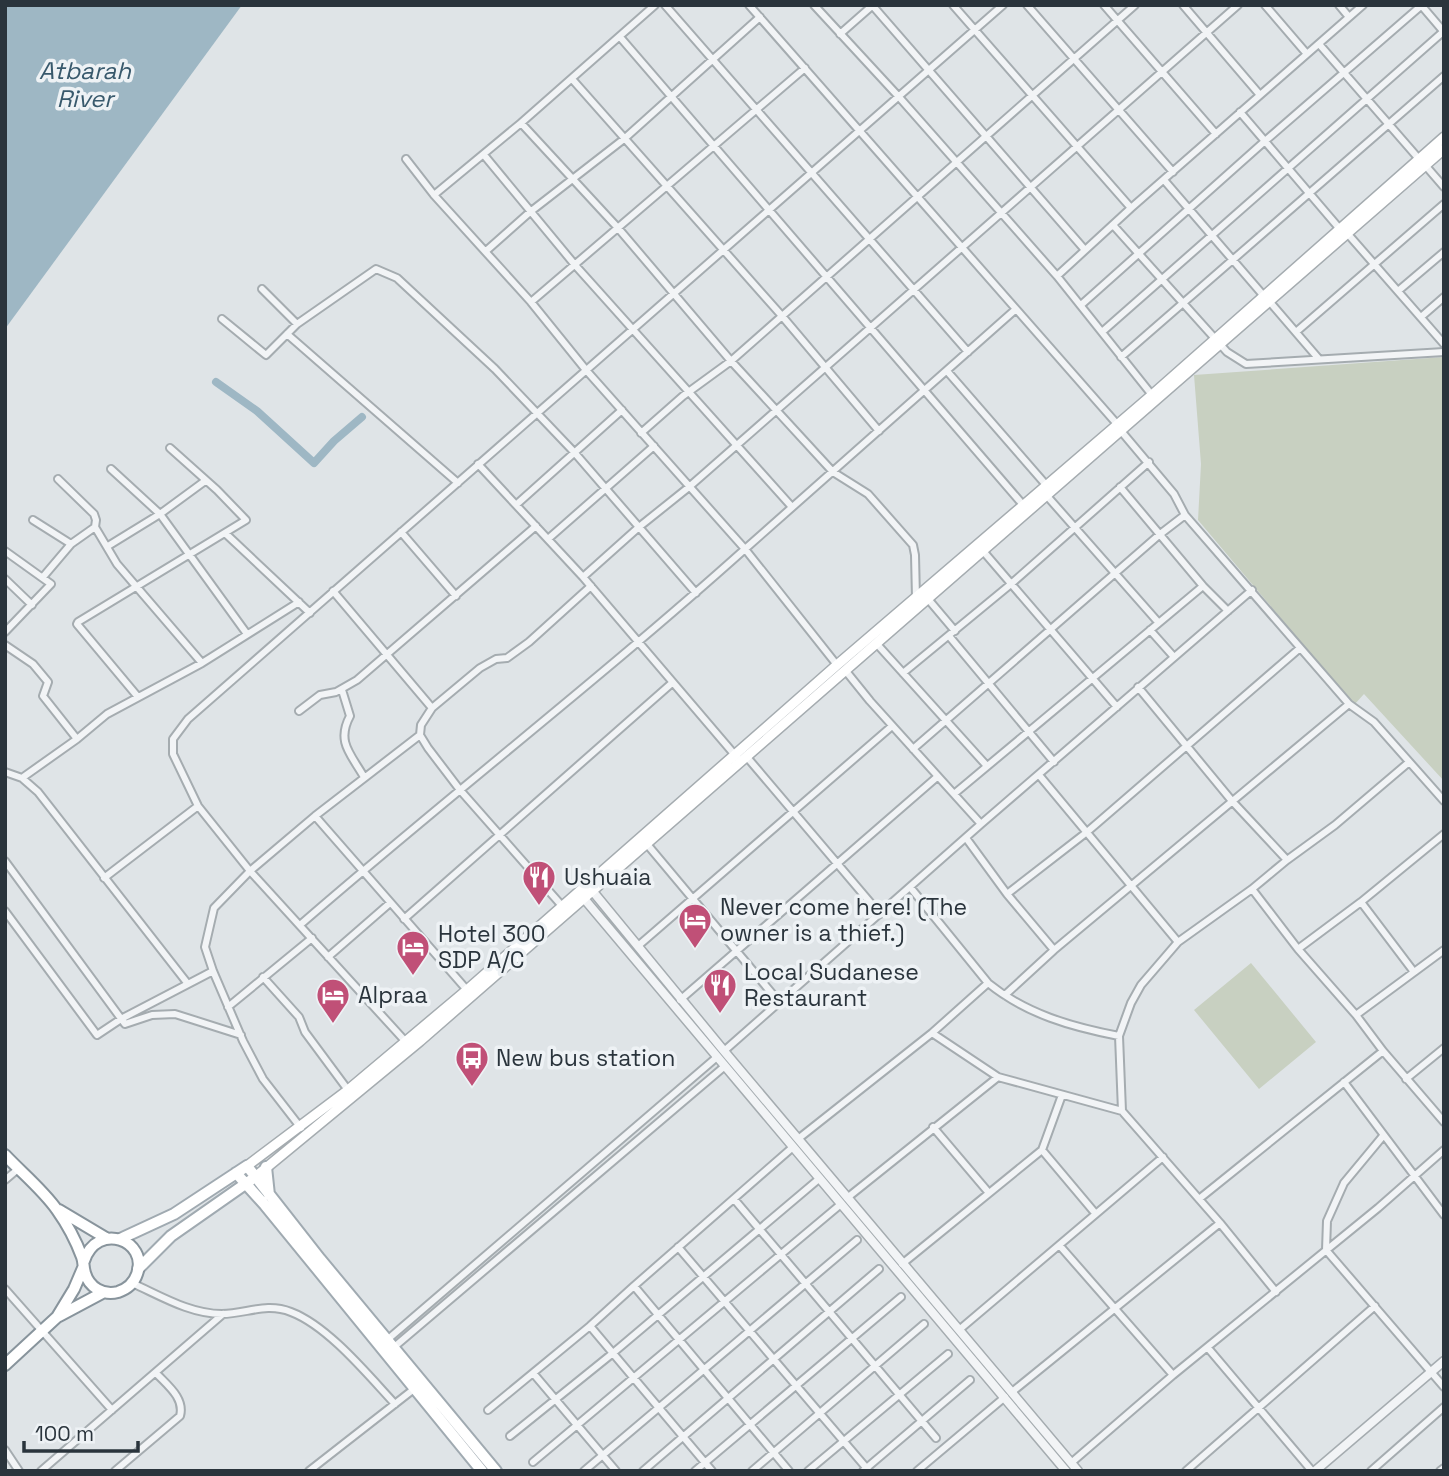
<svg xmlns="http://www.w3.org/2000/svg" width="1449" height="1476" viewBox="0 0 1449 1476" font-family="'Space Grotesk',sans-serif">
<rect width="100%" height="100%" fill="#dfe4e7"/>
<!-- green -->
<path fill="#c8d0c1" d="M1444 357V781L1364 694 1354 705 1198 520 1201 464 1194 375Z
M1251 963 1316 1042 1259 1089 1194 1010Z"/>
<!-- water -->
<path fill="#9eb7c4" d="M5 5H242L5 329Z"/>
<g fill="none" stroke-linecap="round" stroke-linejoin="round">
<!-- canal -->
<path stroke="#9eb7c4" stroke-width="8" d="M216 382 257 411 314 463 334 441 362 417"/>
<defs>
<path id="minor" d="M665 5 968 352
M749 5 1016 309
M814 5 899 97 1057 276 1152 395
M872 5 1085 250
M953 5 1131 208
M1027 5 1173 172
M1104 5 1216 134
M1183 5 1260 95
M1265 5 1307 54
M1339 5 1349 17
M1421 5 1444 32
M840 34 873 5
M620 37 1024 506
M1319 44 1419 159
M572 79 782 316 879 431
M1240 112 1339 228
M521 123 618 228 731 361 833 472 868 494 913 545 915 555 916 598
M484 155 575 265 792 507
M406 159 434 195 531 302 586 370 745 549 1016 309 1117 424
M1425 165 1444 187
M1164 180 1263 295
M434 195 521 123 655 5
M1113 225 1227 352 1246 364 1444 352
M1347 233 1444 344
M486 251 530 212 624 139 760 17
M1057 276 1131 208 1363 5
M262 289 297 324
M1398 291 1444 252
M1269 301 1318 358
M531 302 805 68
M1081 305 1265 141 1422 5
M1421 317 1444 297
M222 319 266 355 297 324 376 269 397 278 495 369 574 452 696 593
M1102 332 1444 31
M1296 332 1444 204
M287 334 458 483
M1121 357 1444 76
M947 371 1047 486
M1121 431 1174 494 1185 515 1349 704 1374 722 1444 801
M641 433 683 396 731 361 1135 5
M478 464 583 577 740 761
M111 469 160 514 247 634
M58 479 94 514 96 520 95 527 117 564 202 663
M1120 487 1203 586 1228 611
M1047 496 1158 622
M517 504 622 410
M33 520 71 544
M401 532 456 596
M225 533 310 613
M548 539 654 446
M108 546 160 514 205 481
M5 551 51 584 5 632
M983 551 1117 707
M43 577 71 544 95 527
M583 577 639 527 689 487 1238 5
M5 579 32 605
M333 591 432 708
M928 599 955 631
M1150 630 1174 657
M949 636 1054 762
M876 643 987 766
M5 645 33 664 48 682 43 696 77 739
M845 670 870 701 981 824
M903 673 1011 584 1149 462
M1138 687 1232 801 1287 860
M342 690 350 716C336 742 351 754 364 777
M138 697 77 624 78 622 246 520 217 490 170 448
M299 711 320 695 336 692 357 680 536 526
M913 749 1159 535 1185 515
M746 756 880 914
M5 772 22 778 38 792 188 984
M1039 775 1178 942
M22 778 77 739 107 714 202 663 299 602
M954 794 1203 586
M315 816 467 990
M966 838 1007 894 1054 950
M646 843 780 1003
M5 861 125 1024 152 1015 175 1014 241 1035
M104 878 198 806
M910 887 988 983C1026 1014 1072 1027 1119 1036
M1252 889 1298 949 1356 1015 1383 1051 1444 1122
M1007 894 1087 832 1300 648
M1361 902 1414 972
M563 907 460 790 428 748 420 735 421 725 432 708 480 668 496 659 507 658 529 642 591 586
M5 911 97 1035 121 1019 213 971
M404 919 672 683
M300 925C446 798 600 679 745 549L837 665
M638 946 892 726
M1298 949 1361 902 1444 834
M328 957 390 903
M263 977 299 1017 305 1032 348 1090
M1005 995 1054 950 1349 704
M680 1000 937 777
M228 1007 312 938
M1356 1015 1444 950
M932 1033 998 1077 1122 1111
M406 1042 250 871 315 816 420 735
M724 1051 981 824 1252 590
M1406 1079 1444 1048
M1344 1082 1444 1215
M933 1127 989 1193
M301 1128 263 1079 243 1041 213 971 205 947 214 908 250 871 198 806 173 754V739L188 719 1003 5
M1383 1136 1344 1183 1327 1221 1326 1250 1444 1387
M798 1139 932 1033 988 983
M1042 1150 1095 1213
M5 1180 18 1169
M847 1198 998 1077
M734 1199 936 1438
M1199 1199 1383 1051
M1060 1246 1173 1375
M678 1247 869 1471
M902 1264 1042 1150 1062 1095
M132 1283C161 1296 190 1314 222 1314 246 1314 266 1302 291 1312 328 1326 368 1375 395 1404
M5 1289 112 1410
M1276 1292 1220 1223 1122 1111 1119 1036 1131 1003 1141 985 1178 942 1252 889 1287 860 1335 825 1408 763
M590 1326 712 1471
M959 1330 1163 1157
M387 1340 717 1057
M393 1348 725 1066
M1208 1348 1312 1471
M533 1373 616 1471
M1012 1392 1220 1223
M488 1410 590 1326 634 1286
M510 1436 613 1353 820 1178
M5 1450 19 1471
M533 1462 841 1204
M1071 1463 1173 1375 1378 1208 1444 1150
M41 1471 223 1314
M115 1471 180 1416C185 1398 167 1385 156 1373
M309 1471 414 1389
M584 1471 857 1240
M643 1471 879 1269
M695 1471 901 1297
M752 1471 924 1324
M789 1471 634 1286 793 1147
M808 1471 948 1354
M863 1471 970 1380
M917 1471 1005 1397
M1186 1471 1375 1306
M1371 1471 1444 1407
M1440 1471 1444 1468"/>
<path id="tertiary" d="M590 888 724 1051 1078 1471
M581 895 1066 1471
M1315 1471 1444 1361"/>
<path id="secondary" d="M247 1166 348 1090 467 990 837 665 1152 395 1444 137
M255 1177 420 1041 1444 149"/>
<path id="primary" d="M266 1167 269 1195
M236 1173 265 1205 482 1471
M120 1239 174 1214 247 1166 320 1259 496 1471
M138 1269 171 1236 251 1180"/>
<path id="trunk" d="M5 1155C22 1173 43 1190 57 1210 67 1224 76 1241 82 1257 84 1262 83 1267 85 1273 89 1287 103 1296 118 1292 127 1289 134 1283 137 1274 149 1240 97 1221 84 1261
M59 1210 106 1238
M59 1316 104 1292
M5 1365 57 1317 74 1289 83 1268"/>
</defs>
<!-- minor casing -->
<use href="#minor" stroke="#a5acb0" stroke-width="10"/>
<!-- tertiary casing -->
<use href="#tertiary" stroke="#a5acb0" stroke-width="11"/>
<!-- secondary casing -->
<use href="#secondary" stroke="#a5acb0" stroke-width="12"/>
<!-- primary casing -->
<use href="#primary" stroke="#a0aab1" stroke-width="14"/>
<!-- trunk casing -->
<use href="#trunk" stroke="#88949c" stroke-width="14"/>
<!-- minor -->
<use href="#minor" stroke="#f2f4f6" stroke-width="6"/>
<!-- tertiary -->
<use href="#tertiary" stroke="#f2f4f6" stroke-width="8"/>
<!-- secondary -->
<use href="#secondary" stroke="#fff" stroke-width="9"/>
<!-- primary -->
<use href="#primary" stroke="#fff" stroke-width="10"/>
<!-- trunk -->
<use href="#trunk" stroke="#fff" stroke-width="10"/>
</g>
<!-- icons -->
<defs>
<symbol id="restaurant-pin" viewBox="-11 -11 22 30"><path d="M0 17L-7.5 6A9.5 9.5 0 1 1 7.5 6Z" fill="#c05077" stroke="#eef2f5"/><path d="M-5-6h1v4h1v-4h1v4h1v-4h1v5L-1.5 .5V6h-2V.5L-5-1ZM5-6V6H3V1.5H1.5Q1.5-4 5-6Z" fill="#fff"/></symbol>
<symbol id="hotel-pin" viewBox="-11 -11 22 30"><path d="M0 17L-7.5 6A9.5 9.5 0 1 1 7.5 6Z" fill="#c05077" stroke="#eef2f5"/><path d="M-6-4.5h1.5V1H6V5H4.5V3h-9V5H-6ZM-4 0a1.8 1.8 0 1 1 3.6 0ZM.5 0V-2.5h3Q6-2.5 6 0Z" fill="#fff"/></symbol>
<symbol id="bus-pin" viewBox="-11 -11 22 30"><path d="M0 17L-7.5 6A9.5 9.5 0 1 1 7.5 6Z" fill="#c05077" stroke="#eef2f5"/><path d="M-5-6H5V4H4V6H2V4H-2V6H-4V4H-5ZM-3.5-4V0h7V-4ZM-3.5 1.2v1.5H-2V1.2ZM2 1.2v1.5H3.5V1.2Z" fill="#fff"/></symbol>
</defs>
<g fill-rule="evenodd">
<use href="#restaurant-pin" x="520" y="858" width="38" height="52"/>
<use href="#hotel-pin" x="676" y="901" width="38" height="52"/>
<use href="#hotel-pin" x="394" y="928" width="38" height="52"/>
<use href="#restaurant-pin" x="701" y="966" width="38" height="52"/>
<use href="#hotel-pin" x="314" y="976" width="38" height="52"/>
<use href="#bus-pin" x="453" y="1039" width="38" height="52"/>
</g>
<g text-anchor="middle" stroke-width="7" stroke-linejoin="round" paint-order="stroke">
<!-- poi labels -->
<g font-size="23" fill="#2a343c" stroke="#eef2f5" text-anchor="start">
<text x="564" y="885">Ushuaia</text>
<text x="720" y="915">Never come here! (The<tspan x="720" dy="26">owner is a thief.)</tspan></text>
<text x="438" y="942">Hotel 300<tspan x="438" dy="26">SDP A/C</tspan></text>
<text x="744" y="980">Local Sudanese<tspan x="744" dy="26">Restaurant</tspan></text>
<text x="358" y="1003">Alpraa</text>
<text x="496" y="1066">New bus station</text>
</g>
<!-- water labels -->
<g font-size="24" font-style="italic" fill="#38596c" stroke="#eef2f5">
<text x="85" y="79">Atbarah<tspan x="85" dy="28">River</tspan></text>
</g>
</g>
<!-- border -->
<rect width="1449" height="1476" fill="none" stroke="#2a343c" stroke-width="14"/>
<!-- scale -->
<path d="M24 1441v10h114v-10" fill="none" stroke="#2a343c" stroke-width="3.5"/>
<text x="35" y="1441" font-size="21" fill="#2a343c" stroke="#eef2f5" stroke-width="5" paint-order="stroke">100 m</text>
</svg>
